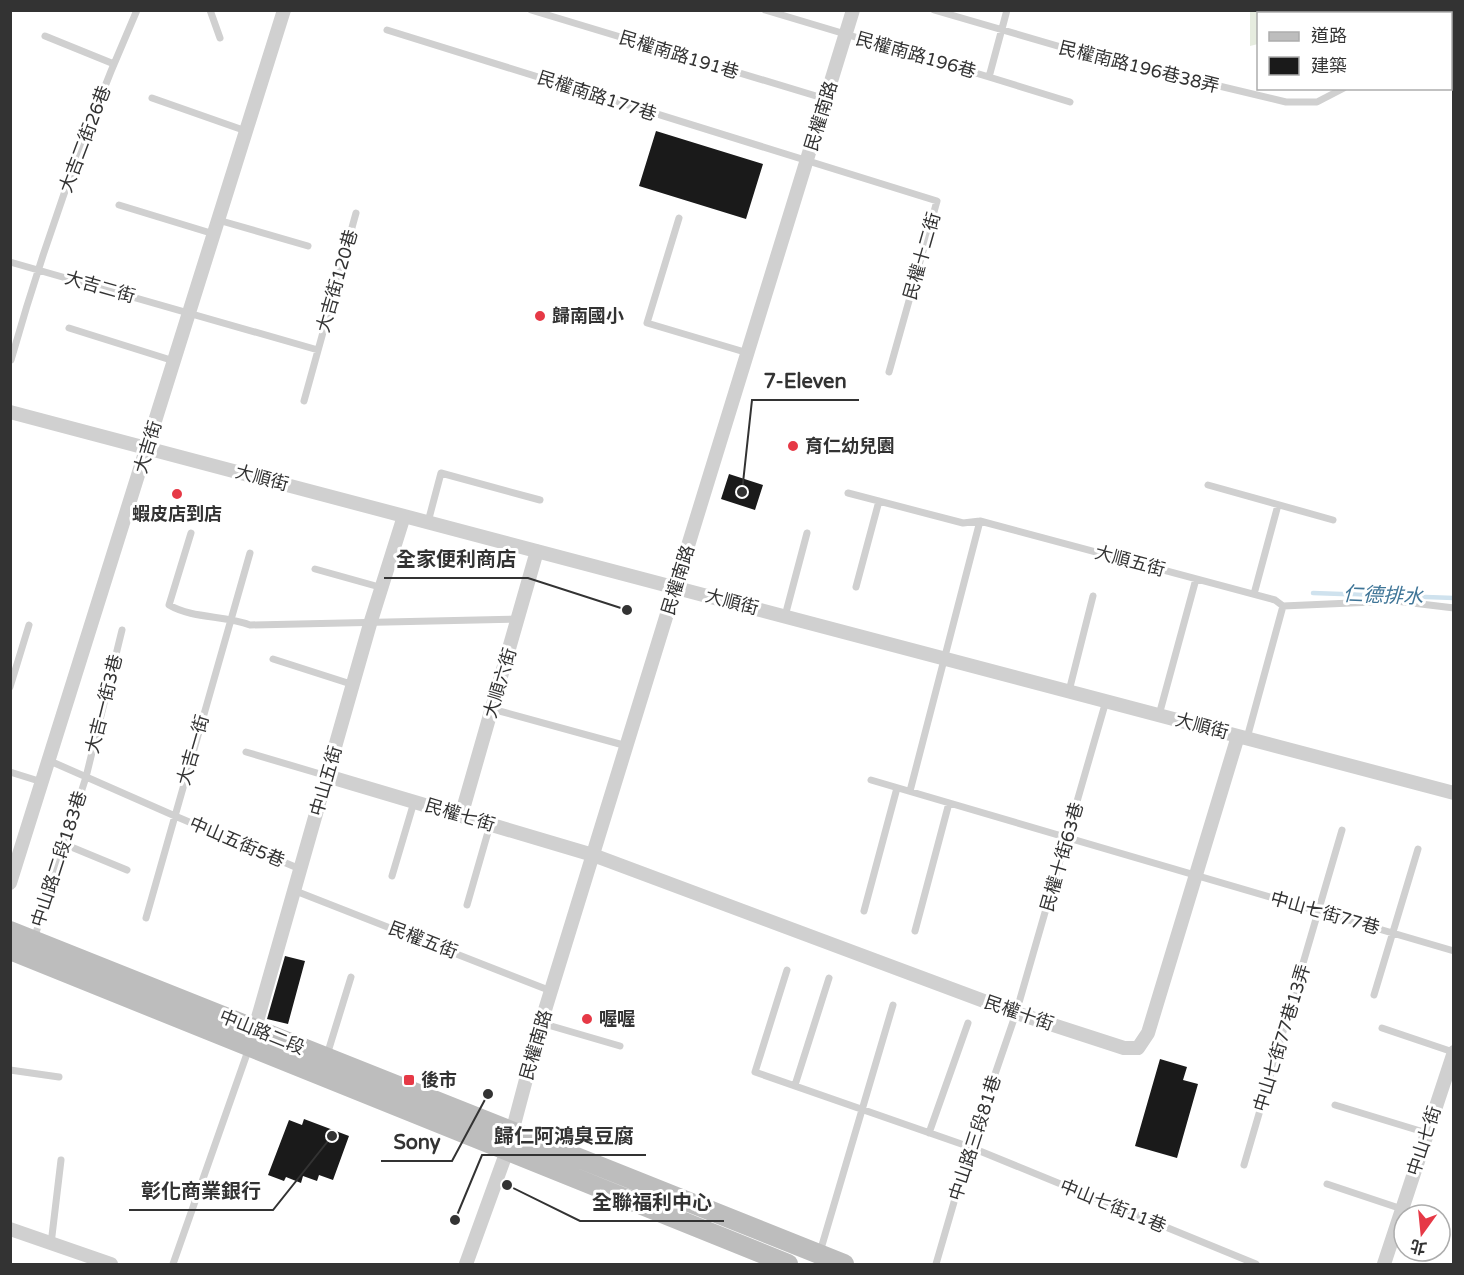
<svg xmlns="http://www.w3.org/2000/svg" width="1464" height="1275" viewBox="0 0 1464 1275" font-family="'Varela Round','Noto Sans TC',sans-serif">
<rect width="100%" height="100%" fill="#fff"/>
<!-- green -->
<path fill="#e6ecdf" d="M1250 11V10L1397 11V14H1258V44L1250 46Z"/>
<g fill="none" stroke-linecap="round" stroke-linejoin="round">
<!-- stream -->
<path stroke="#cfe2ee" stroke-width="4.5" d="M1313 593 1454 598"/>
</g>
<!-- building -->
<path fill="#1a1a1a" d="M656 131 763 164 746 219 639 186Z
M729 474 763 485 755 510 721 499Z
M285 956 305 961 288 1024 267 1019Z
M1160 1059 1187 1067 1183 1080 1198 1084 1177 1158 1135 1146Z
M304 1119 349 1136 333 1180 319 1175 317 1181 303 1176 301 1183 286 1177 284 1181 268 1175 289 1120 302 1125Z"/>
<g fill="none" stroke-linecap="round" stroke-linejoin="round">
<!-- lane -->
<path stroke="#d0d0d0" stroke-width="7" d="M210 10 220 38
M531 10 826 99
M765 10 989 77 1007 10
M934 10 1085 54 1286 102H1317L1344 88
M387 30 937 201 889 372
M45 36 114 64
M1450 74H1454
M989 77 1070 102
M152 98 246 131
M119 205 214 234
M679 218 647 323 748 353
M218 220 308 246
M10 262 318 350
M69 328 174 361
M11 360C45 240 87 124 137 10
M304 401 356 213
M1208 485 1333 520
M848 493 963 523 980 521
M428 522 441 473 540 500
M191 533 169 605C193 619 224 615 250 625L519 619
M315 569 383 588
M856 587 879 501
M1254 594 1278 505
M1283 606 1396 601 1454 608
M785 616 807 533
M273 659 354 685
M10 687 29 625
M1069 691 1093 596
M492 709 627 746
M1159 715 1196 579
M246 752 327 776
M50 761 175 816 250 553
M10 772 42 782
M871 780 1454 951
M910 791 980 521 1275 600 1283 606 1247 738
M64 844 127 870
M392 876 414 802
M293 890 551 991
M467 905 490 825
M864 911 897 788
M146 918 175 816 300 869
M915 931 949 803
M34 939 86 777 122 630
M787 970 755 1072 970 1147 1256 1264
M1374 995 1418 849
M541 1023 620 1046
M1382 1028 1453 1052
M327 1055 351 977
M10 1070 59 1077
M795 1085 829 978
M1335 1105 1427 1133
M929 1133 968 1023
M1244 1165 1342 830
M1327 1184 1402 1209
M51 1244 61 1160
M820 1252 893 1005
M173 1264 249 1048
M936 1264 970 1147 1016 1013 1106 701"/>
<!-- street -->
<path stroke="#d0d0d0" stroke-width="14" d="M10 412 1454 793
M327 776 593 855 1016 1013 1124 1048H1138L1148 1033 1238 736
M461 816 537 551
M10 883 284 10
M253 1035 370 624 404 516
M10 1229 111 1264
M466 1264 507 1151 541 1023 853 10
M1384 1264 1454 1052"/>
<!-- secondary -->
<path stroke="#bdbdbd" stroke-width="20" d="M10 931 844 1264
M10 950 788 1264"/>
</g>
<!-- markers -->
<g fill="#e63946" stroke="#fff" stroke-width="2">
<circle cx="540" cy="316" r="6"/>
<circle cx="793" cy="446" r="6"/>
<circle cx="177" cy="494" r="6"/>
<circle cx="587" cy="1019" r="6"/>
<rect x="403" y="1074" width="12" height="12" rx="3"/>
</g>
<g text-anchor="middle" stroke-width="6" stroke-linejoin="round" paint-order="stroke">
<!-- street labels -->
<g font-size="18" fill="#333" stroke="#fff">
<text transform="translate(679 55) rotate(17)" y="6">民權南路191巷</text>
<text transform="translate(916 55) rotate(16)" y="6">民權南路196巷</text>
<text transform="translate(1139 67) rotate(14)" y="6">民權南路196巷38弄</text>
<text transform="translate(597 96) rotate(18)" y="6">民權南路177巷</text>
<text transform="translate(821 116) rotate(-73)" y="6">民權南路</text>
<text transform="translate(85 139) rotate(-69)" y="6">大吉二街26巷</text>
<text transform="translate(922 256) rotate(-74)" y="6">民權十二街</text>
<text transform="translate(337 281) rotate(-74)" y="6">大吉街120巷</text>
<text transform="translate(100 287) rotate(16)" y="6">大吉二街</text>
<text transform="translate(148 447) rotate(-73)" y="6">大吉街</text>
<text transform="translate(262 478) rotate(15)" y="6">大順街</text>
<text transform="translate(1130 561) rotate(15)" y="6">大順五街</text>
<text transform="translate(678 580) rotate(-73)" y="6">民權南路</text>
<text transform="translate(732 602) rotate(15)" y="6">大順街</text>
<text transform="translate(500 683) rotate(-73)" y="6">大順六街</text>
<text transform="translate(104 704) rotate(-76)" y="6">大吉一街3巷</text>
<text transform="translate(1202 726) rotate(15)" y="6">大順街</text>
<text transform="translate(193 750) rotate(-74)" y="6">大吉一街</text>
<text transform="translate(326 781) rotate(-74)" y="6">中山五街</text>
<text transform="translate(460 815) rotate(17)" y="6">民權七街</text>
<text transform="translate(237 842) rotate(23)" y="6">中山五街5巷</text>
<text transform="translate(1062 857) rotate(-74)" y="6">民權十街63巷</text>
<text transform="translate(59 859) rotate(-72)" y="6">中山路二段183巷</text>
<text transform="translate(1325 913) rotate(16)" y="6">中山七街77巷</text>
<text transform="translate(423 940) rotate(21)" y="6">民權五街</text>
<text transform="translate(1019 1013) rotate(19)" y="6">民權十街</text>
<text transform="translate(262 1032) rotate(22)" y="6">中山路二段</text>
<text transform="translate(1282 1038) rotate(-73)" y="6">中山七街77巷13弄</text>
<text transform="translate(536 1045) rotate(-74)" y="6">民權南路</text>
<text transform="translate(975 1138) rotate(-72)" y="6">中山路三段81巷</text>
<text transform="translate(1424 1141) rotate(-72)" y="6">中山七街</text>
<text transform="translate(1113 1206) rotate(22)" y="6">中山七街11巷</text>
</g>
<!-- poi labels -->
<g font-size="18" font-weight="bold" fill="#333" stroke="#fff" text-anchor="start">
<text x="552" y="322">歸南國小</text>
<text x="805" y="452">育仁幼兒園</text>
<text x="177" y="520" text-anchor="middle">蝦皮店到店</text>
<text x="599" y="1025">喔喔</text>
<text x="421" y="1086">後市</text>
</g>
<!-- water labels -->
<g font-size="20" font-style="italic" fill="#3f7597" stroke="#fff">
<text transform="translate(1383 595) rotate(2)" y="7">仁德排水</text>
</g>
</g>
<!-- callouts -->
<path fill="none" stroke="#333" stroke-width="2" d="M742 492L752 400H859M627 610L528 578H384M455 1220L482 1155H646M488 1094L452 1161H381M332 1136L273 1210H129M507 1185L580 1221H724"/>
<g fill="#333" stroke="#fff" stroke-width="2">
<circle cx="742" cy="492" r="6"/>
<circle cx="627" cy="610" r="6"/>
<circle cx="455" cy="1220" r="6"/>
<circle cx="488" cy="1094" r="6"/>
<circle cx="332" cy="1136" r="6"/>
<circle cx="507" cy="1185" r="6"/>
</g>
<g font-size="20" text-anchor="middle" font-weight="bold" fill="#333" stroke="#fff" stroke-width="6" stroke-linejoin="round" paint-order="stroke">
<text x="805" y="388">7-Eleven</text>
<text x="456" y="566">全家便利商店</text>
<text x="564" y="1143">歸仁阿鴻臭豆腐</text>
<text x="417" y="1149">Sony</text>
<text x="201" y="1198">彰化商業銀行</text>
<text x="652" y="1209">全聯福利中心</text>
</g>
<!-- border -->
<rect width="1464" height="1275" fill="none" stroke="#333333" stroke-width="24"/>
<!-- legend -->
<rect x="1257" y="12" width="195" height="78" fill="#ffffff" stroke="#adadad" stroke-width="1.5"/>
<rect x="1269" y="32" width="30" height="9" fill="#bdbdbd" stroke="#adadad" stroke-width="1.5"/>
<text x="1311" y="42" font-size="18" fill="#333333">道路</text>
<rect x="1269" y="57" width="30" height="18" fill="#1a1a1a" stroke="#adadad" stroke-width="1.5"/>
<text x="1311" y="72" font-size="18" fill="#333333">建築</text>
<!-- north arrow -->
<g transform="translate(1422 1233) rotate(195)"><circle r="28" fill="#ffffff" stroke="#adadad" stroke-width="1.5"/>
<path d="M0-4.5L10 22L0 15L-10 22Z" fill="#e63946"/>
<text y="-9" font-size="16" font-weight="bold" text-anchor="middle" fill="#333333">北</text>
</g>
</svg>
